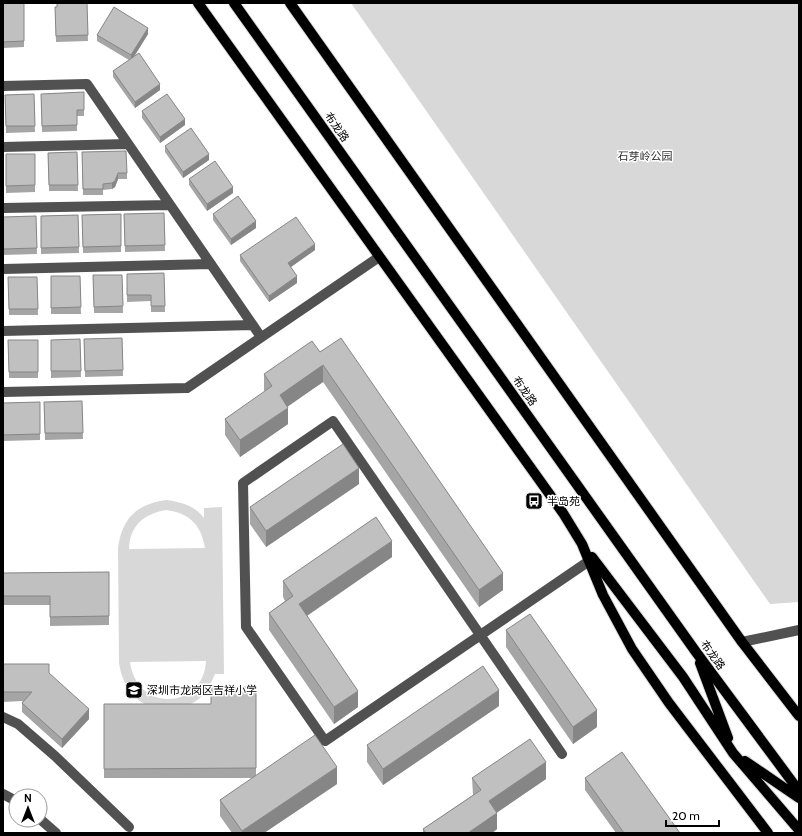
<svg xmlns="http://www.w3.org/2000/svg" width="802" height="836" viewBox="0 0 802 836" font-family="Cabin,'Noto Sans SC',sans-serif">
<rect width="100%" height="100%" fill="#fff"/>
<!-- green -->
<path fill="#d8d8d8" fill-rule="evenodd" d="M351 3H799V602L770 604Z
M166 500C181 502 194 505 204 518V508L222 507 224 674H215C205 698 194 708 168 708 164 708 159 709 156 708 134 704 122 683 119 663L118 548C122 518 137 504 166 500ZM166 510C189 513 201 524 205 548L129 549C130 525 144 514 166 510ZM206 661C204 709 137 714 130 662Z"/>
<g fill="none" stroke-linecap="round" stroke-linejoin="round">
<defs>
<path id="major" d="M198 3 563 513 582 544 603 595 632 649 669 703 768 833
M234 3 696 652 799 791
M290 3 742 642 799 716
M592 557 683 677 733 753 799 830
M700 663 728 738
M745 761 799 798"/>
</defs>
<!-- major casing -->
<use href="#major" stroke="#dbdbdb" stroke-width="12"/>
<!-- minor -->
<path stroke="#515151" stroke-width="10" d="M3 86 87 84 261 337
M3 147 128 144
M3 208 170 205
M3 269 211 264
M3 331 253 325
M3 392 187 388 379 257
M742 642 799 630
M3 717 18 724 55 756 129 827
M562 754C486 643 409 532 333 421L243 483 246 627 325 741 589 561
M3 794 16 801
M40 819 56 833"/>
<!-- major -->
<use href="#major" stroke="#000" stroke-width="10"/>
</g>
<!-- wall -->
<path fill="#a5a5a5" d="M3 3H24V47L3 48Z
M87 3 88 41 56 42 55 7Z
M148 34 134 57 160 90 135 108 113 77V71L129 60 97 41V35Z
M84 92V116H77V131L42 132 41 94Z
M34 94 35 132 6 133 5 95Z
M142 111 185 125 160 143 142 118Z
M165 146 209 160 183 178 165 152Z
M77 152 78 191H49L48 153Z
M82 152 127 173V179H118L115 187 112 189 103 190V195H83Z
M6 154H35V192L6 193Z
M189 179 233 193 207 211 189 185Z
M164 213 165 251 125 252 124 214Z
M121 214V252L83 253 82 215Z
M213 214 256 228 231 245 213 220Z
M78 215 79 253 41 254V216Z
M36 216 37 254 3 255V217Z
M315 250 291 267 297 283 269 302 240 261V255Z
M164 273 165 312H151V301L127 302V274Z
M93 275H122L123 313H94Z
M51 276H80L81 314H51Z
M8 277H37L38 315H9Z
M122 338 123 376 85 377 84 339Z
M80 339 81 377 51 378V340Z
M8 340H38V378H9Z
M320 352 503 590 479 607 323 382 287 406 288 424 240 457 225 435V419L265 392 264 390V374Z
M82 401 83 439 45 440 44 402Z
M40 402V440L3 441V403Z
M359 484 266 547 250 524V507Z
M392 557 307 616 358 707 334 724 269 630V613L285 601 283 597V581Z
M109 572V625L50 626V605H3V573Z
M506 630 597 727 573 744 506 647Z
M3 664 49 673 89 719 62 748 22 712V703L23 701 3 702Z
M256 687V775L337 784 264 833H232L220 816V800L253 778H104V704H211Z
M499 706 383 785 367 762V745Z
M472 778 546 779 497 812V829L492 833H423V829L473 795Z
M585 778 680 833H616L585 790Z"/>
<!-- shaded-wall -->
<path fill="#868686" d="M148 28V34L131 61V55Z
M160 84V90L135 108V102Z
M185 119V125L160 143V137Z
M209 154V160L183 178V172Z
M118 173V179L115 187 112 189V183Z
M233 187V193L207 211V204Z
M256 221V228L231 245V239Z
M315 244V250L288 269V263Z
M297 276V283L269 302V296Z
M323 365V382L280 412V395Z
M288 408V424L240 457V440Z
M359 468V484L266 547V531Z
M392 541V557L299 621V604Z
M503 573V590L479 607V590Z
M499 690V706L383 785V769Z
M358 691V707L334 724V707Z
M89 709V719L62 748V739Z
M597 710V727L573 744V727Z
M546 762V779L489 818V801Z
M337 767V784L264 833H242V831Z
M497 813V829L492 833H468Z"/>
<!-- building -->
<path fill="#c0c0c0" stroke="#868686" d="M3 3H24V41L3 42Z
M57 3H87L88 35 56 36 55 7H57Z
M114 7 148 28 131 55 97 35Z
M139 53 160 84 135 102 113 71Z
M84 92V110H77V125L42 126 41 94Z
M34 94 35 126H6L5 95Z
M167 94 185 119 160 137 142 111Z
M191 128 209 154 183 172 165 146Z
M126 151 127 173H118L115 181 112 183 103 184V189H83L82 152Z
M77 152 78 185H49L48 153Z
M6 154H35V185L6 186Z
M215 161 233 187 207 204 189 179Z
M238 196 256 221 231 239 213 214Z
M164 213 165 245 125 246 124 214Z
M121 214V246L83 247 82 215Z
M78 215 79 247 41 248V216Z
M36 216 37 248 3 249V217Z
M296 217 315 244 288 263 297 276 269 296 240 255Z
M164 273 165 306H151V295H127V274Z
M93 275H122L123 306 94 307Z
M51 276H80L81 307 51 308Z
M8 277H37L38 309H9Z
M122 338 123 370 85 371 84 339Z
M341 338 503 573 479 590 323 365 280 395 288 408 240 440 225 419 272 386 264 374 312 341 320 352Z
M80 339 81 371H51V340Z
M8 340H38V372H9Z
M82 401 83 433H45L44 402Z
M40 402V434L3 435V403Z
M343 444 359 468 266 531 250 507Z
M376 517 392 541 299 604 358 691 334 707 269 613 293 596 283 581Z
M109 572V616L50 617V596H3V573Z
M530 614 597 710 573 727 506 630Z
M3 664H49V673L89 709 62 739 22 703 32 692H3Z
M483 666 499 690 383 769 367 745Z
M211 687H256V768L104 769V704H211Z
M315 735 337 767 242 831 220 800Z
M530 739 546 762 489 801 497 813 468 833H426L423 829 481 790 472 778Z
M622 752 680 833H624L585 778Z"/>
<!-- icons -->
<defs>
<symbol id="bus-square" viewBox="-11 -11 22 22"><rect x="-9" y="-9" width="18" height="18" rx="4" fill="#000" stroke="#fff"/><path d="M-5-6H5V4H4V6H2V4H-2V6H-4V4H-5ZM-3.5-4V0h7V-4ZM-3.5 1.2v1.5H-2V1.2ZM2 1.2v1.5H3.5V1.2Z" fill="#fff"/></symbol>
<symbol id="school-square" viewBox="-11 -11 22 22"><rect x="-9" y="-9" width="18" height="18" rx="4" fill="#000" stroke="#fff"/><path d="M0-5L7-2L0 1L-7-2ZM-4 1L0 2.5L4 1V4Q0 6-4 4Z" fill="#fff"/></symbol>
</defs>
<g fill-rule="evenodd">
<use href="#bus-square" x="524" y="491" width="20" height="20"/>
<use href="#school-square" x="124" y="680" width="20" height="20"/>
</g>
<g text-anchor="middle" stroke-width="3" stroke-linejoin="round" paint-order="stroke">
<!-- street labels -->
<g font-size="11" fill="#000" stroke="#fff">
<text transform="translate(337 127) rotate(55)" y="4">布龙路</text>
<text transform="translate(525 391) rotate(55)" y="4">布龙路</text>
<text transform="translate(713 655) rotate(54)" y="4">布龙路</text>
</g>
<!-- park labels -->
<g font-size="11" fill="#2f2f2f" stroke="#fff">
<text x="645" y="160">石芽岭公园</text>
</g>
<!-- poi labels -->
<g font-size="11" fill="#000" stroke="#fff" text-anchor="start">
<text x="547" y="505">半岛苑</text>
<text x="147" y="694">深圳市龙岗区吉祥小学</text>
</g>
</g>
<!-- border -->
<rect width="802" height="836" fill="none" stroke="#000000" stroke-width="8"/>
<!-- north arrow -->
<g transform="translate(28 808)"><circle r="19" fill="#ffffff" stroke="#999999"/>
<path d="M0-3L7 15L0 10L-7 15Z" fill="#000000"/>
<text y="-6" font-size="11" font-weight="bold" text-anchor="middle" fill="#000000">N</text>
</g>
<!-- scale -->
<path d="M666 820v6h53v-6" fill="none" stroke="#000000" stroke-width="2"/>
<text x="672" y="820" font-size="12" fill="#000000" stroke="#ffffff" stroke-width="3" paint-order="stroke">20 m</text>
</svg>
